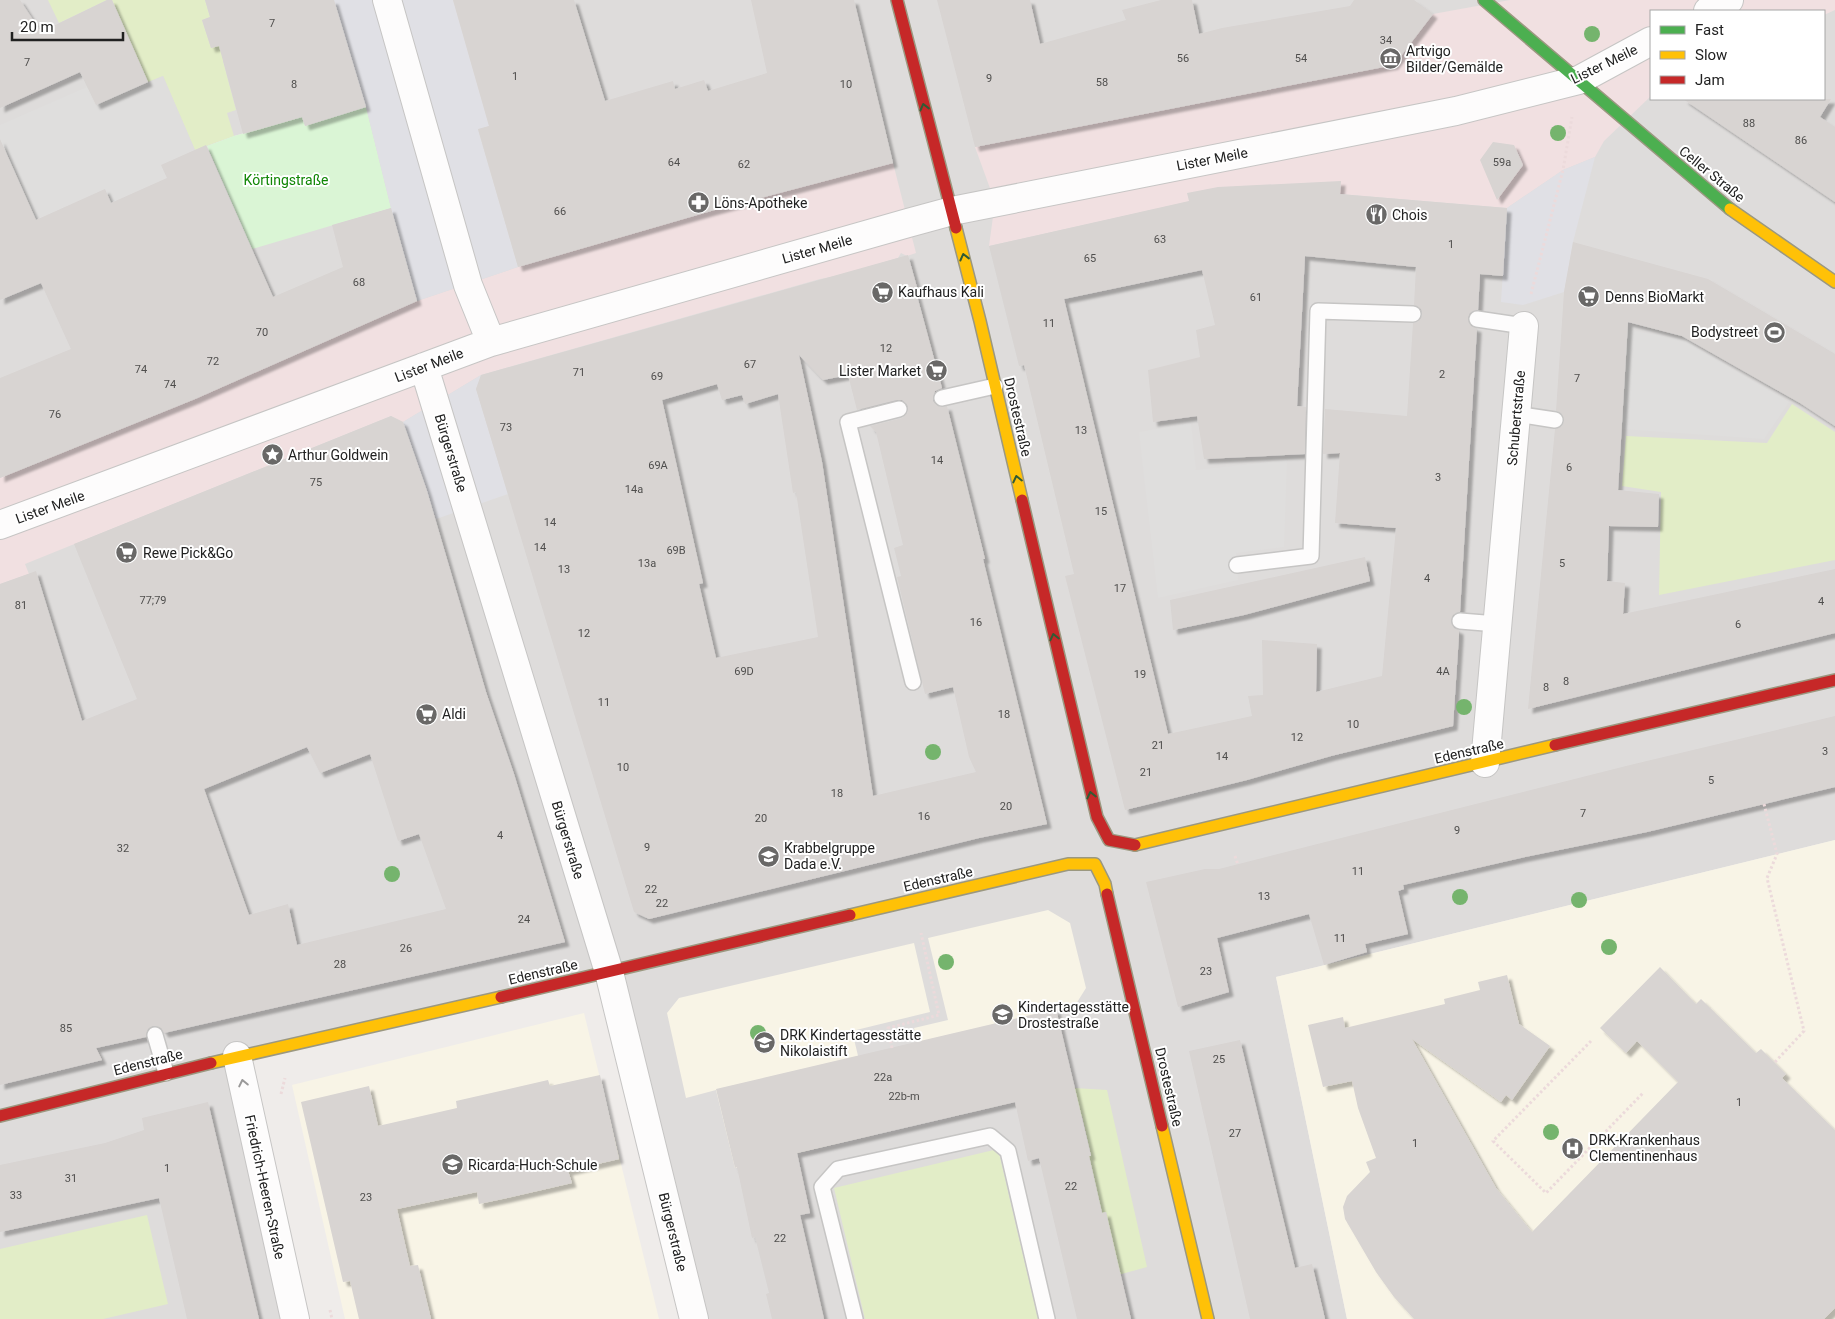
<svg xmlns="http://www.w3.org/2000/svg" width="1835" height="1319" viewBox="0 0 1835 1319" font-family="Roboto,sans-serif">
<defs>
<filter id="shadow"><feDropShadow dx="4.5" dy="4.5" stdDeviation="1" flood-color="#0004"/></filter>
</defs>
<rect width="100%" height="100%" fill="#efecea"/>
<!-- residential -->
<path fill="#dedcdb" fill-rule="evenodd" d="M0 0H1835V840L1276 977 1347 1319H694L609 972 237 1056 295 1319H0ZM1651 11H1824V99H1651ZM302 117 305 126 390 208 332 225 207 146 234 136Z"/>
<!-- commercial -->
<path fill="#f1e0e1" d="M1510 0H1835V10L1824 15V11H1651V96L1604 141 1595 157 1563 170 1507 208 1340 194V188L1219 195 989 246 995 202 975 147 1394 65 1433 14Z
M893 163 916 253 907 256 901 253 898 258 841 275 820 279 481 375 403 422 391 416 25 564 29 574 0 584V478L195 399 417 301 518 267 711 211Z"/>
<!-- education -->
<path fill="#f8f4e6" d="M1835 840V1319H1347L1276 977Z
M1048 910 1070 923 1086 988 1076 1004 1056 1010 1074 1088 936 1120 914 1028 948 1020 928 938Z
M914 943 930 1012 852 1031 877 1134 735 1168 716 1090 686 1098 667 1013 679 998Z
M584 1013 659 1319H345L292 1085Z"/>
<!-- grass -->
<path fill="#e2edc7" d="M48 0H107L59 23Z
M112 0H205L210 17 202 20 211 48 269 32 223 61 236 110 227 113 234 136 195 150 163 76 148 82Z
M1792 404 1835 432V560L1659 595 1661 492 1622 486 1626 436 1767 443Z
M1074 1088 1107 1090 1147 1267 1118 1275 1106 1212 1102 1213 1089 1156 1091 1155 1082 1116 1079 1117Z
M998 1149 1038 1319H865L834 1188Z
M147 1215 168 1304 103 1319H0V1249Z"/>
<!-- park -->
<path fill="#daf5d5" d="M366 107 391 208 252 249 207 146 234 136 302 117 305 126Z"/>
<!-- parking -->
<path fill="#dfdedd" d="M163 76 195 150 161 165 167 178 111 203 105 189 36 220 0 174V125L87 87 96 105Z
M1627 330 1682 339 1789 402 1764 439 1621 429Z
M1191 423 1196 470 1287 460 1284 547 1236 553 1238 580 1158 598 1139 432Z"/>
<!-- plaza -->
<path fill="#e0e0e5" d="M334 0H453L489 126 478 130 518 267 417 301 391 208 366 107Z
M1595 157 1573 242 1564 292 1523 305 1501 302 1507 208 1563 170Z
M481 375 476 389 508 494 436 519 403 422Z"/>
<!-- building -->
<path fill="#d8d4d2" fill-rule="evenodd" filter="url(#shadow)" d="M0 0H20L41 32 107 0H112L148 82 96 105 80 72 0 108Z
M205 0H334L366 107 305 126 302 117 243 134 219 46 211 48 202 20 210 17Z
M453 0H574L605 101 673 81 675 89 704 80 708 91 767 73 751 0H854L893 163 711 211 518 267 478 129 489 126Z
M937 0H1030L1040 44 1126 20 1122 10 1161 0H1192L1199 34 1222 28 1350 6 1354 0H1414L1433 14 1394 65 975 147Z
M1683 99H1831L1820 117 1835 127V202Z
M0 139 36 220 105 189 111 203 167 178 161 165 206 145 273 297 343 267 332 225 391 208 417 301 195 399 0 478V378L71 349 41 283 0 300Z
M1493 142 1514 145 1523 165 1497 200 1480 160Z
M1341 181 1340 194 1507 208 1503 276 1480 274 1478 310 1470 313 1468 318 1471 326 1477 328 1460 612 1453 615 1451 621 1454 628 1459 630V635L1453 726 1331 756 1247 780 1125 810 1065 576 1074 574 1024 365 1019 366 989 246 1189 201 1187 193 1218 187ZM1305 256 1416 267 1414 305 1421 309 1422 315 1418 322 1413 323 1407 416 1325 409 1323 454 1340 453 1335 523 1396 528 1382 676 1316 692 1317 644 1262 640 1263 695 1248 696 1252 716 1168 734 1064 299 1202 270 1215 325 1196 330 1200 357 1148 370 1153 422 1197 416 1204 459 1305 454 1306 407 1297 406Z
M1573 242 1708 279 1835 354V426L1800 403 1682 336 1628 322 1618 490 1659 494 1658 527 1609 526 1607 581 1625 583 1623 614 1835 569V633L1528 709 1555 429 1562 426 1564 421 1561 413 1556 411 1564 292Z
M908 255 918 291 916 292 942 388 935 391 933 401 939 407 947 406 985 559H983L1047 824 979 838 649 919 634 912 476 389 481 375ZM799 355 823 380 848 375 857 410 897 400H902L908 406V412L902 418 870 426 876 432 903 545 894 548 901 576 897 577 925 694 953 687 969 757 976 772 873 796 822 462ZM717 384 722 400 742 395 745 404 778 394 793 493 796 492 818 637 716 658 699 584 703 583 662 400Z
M391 416 403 422 427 491 486 692 514 774 565 942 164 1033 161 1028 153 1026 148 1029 146 1037 96 1048 102 1060 0 1085V584L36 571 82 721 137 699 74 544ZM307 747 320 773 370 754 398 841 419 834 446 909 297 945 288 904 249 915 204 789Z
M1365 557 1370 581 1244 615 1173 630 1170 600Z
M1835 716V787L1647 832 1525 857 1403 885 1404 889 1398 891 1408 934 1365 944 1367 952 1324 965 1309 914 1217 938 1229 992 1178 1007 1146 882 1205 869H1219L1630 765Z
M1660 967 1696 1004 1701 999 1756 1053 1761 1049 1786 1074 1782 1078 1835 1130V1308L1824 1319H1414L1394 1297 1376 1272 1345 1219 1343 1207 1347 1196 1370 1172 1366 1162 1376 1158 1358 1108 1352 1081 1323 1087 1308 1025 1343 1017 1345 1028 1445 1004 1444 999 1480 990 1478 982 1507 975 1519 1024 1550 1046 1512 1100 1506 1095 1501 1102 1412 1039 1496 1188 1532 1232 1678 1082 1637 1041 1626 1053 1600 1028Z
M1056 1009 1091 1156H1089L1102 1213 1106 1212 1131 1319H1077L1039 1158 1028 1161 1015 1102 797 1153 810 1213 800 1215 824 1319H772L766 1294 769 1293 755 1237 752 1238 737 1167 735 1168 716 1089Z
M1240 1040 1295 1268 1312 1264 1325 1319H1250L1189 1051Z
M600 1075 619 1159 568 1171 572 1183 507 1198 479 1204 477 1192 397 1209 410 1266 418 1265 431 1319H359L350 1281 343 1282 301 1102 369 1086 378 1126 457 1108 456 1101 548 1080 550 1086Z
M208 1102 259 1319H187L159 1198 0 1232V1165L105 1143 144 1130 142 1118Z"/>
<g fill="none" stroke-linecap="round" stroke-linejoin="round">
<defs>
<path id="lane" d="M1477 319 1524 326
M942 398 995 386
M899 409 848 422 913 682
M1516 414 1555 420
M1237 565 1311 556 1318 311 1413 314
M1460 621 1497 624
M155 1035 166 1073
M855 1319 822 1187 838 1169 990 1136 1008 1151 1047 1319"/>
<path id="street" d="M387 0 468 285 491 342
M1708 11 1729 0
M424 367 609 972 694 1319
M0 525 491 342 908 223 952 211 1456 111 1579 80 1651 41
M1485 763 1524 326
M237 1056 295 1319"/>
<path id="fast" d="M1484 0 1730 209"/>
<path id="slow" d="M1730 209 1835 282
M956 228 980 321 1022 500
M1135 845 1555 745
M850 915 1068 864H1095L1105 884 1107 894
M211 1063 501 997
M1162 1126 1208 1319"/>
<path id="jam" d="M897 0 956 228
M1022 500 1097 817 1109 840 1135 845
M1555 745 1835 680
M1107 894 1162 1126
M501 997 850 915
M0 1116 211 1063"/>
</defs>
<!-- lane casing -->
<use href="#lane" stroke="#c6c5c4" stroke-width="18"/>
<!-- street casing -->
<use href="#street" stroke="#c6c5c4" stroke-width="30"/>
<!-- fast casing -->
<use href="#fast" stroke="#9b9880" stroke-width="14"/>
<!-- slow casing -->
<use href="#slow" stroke="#9b9880" stroke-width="14"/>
<!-- jam casing -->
<use href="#jam" stroke="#9b9880" stroke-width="14"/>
<!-- path -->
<path stroke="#ecdadb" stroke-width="3" stroke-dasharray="2.5 2.5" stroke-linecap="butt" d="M1531 294 1563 170 1572 117
M1764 804 1777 854 1767 878 1804 1031 1775 1062
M1235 856 1238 865
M1591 1041 1493 1141 1546 1193 1644 1092
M892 1048 888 1028 939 1015 921 933
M281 1094 285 1078
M330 1310 332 1319"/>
<!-- lane -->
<use href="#lane" stroke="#fdfcfc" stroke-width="15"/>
<!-- street -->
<use href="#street" stroke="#fdfcfc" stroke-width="28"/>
<!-- fast -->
<use href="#fast" stroke="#4caf50" stroke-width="11"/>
<!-- slow -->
<use href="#slow" stroke="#ffc107" stroke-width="11"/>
<!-- jam -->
<use href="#jam" stroke="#c62828" stroke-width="11"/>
</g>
<!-- trees -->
<g fill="#75b46d">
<circle cx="1592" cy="34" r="8"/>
<circle cx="1558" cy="133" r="8"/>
<circle cx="1464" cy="707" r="8"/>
<circle cx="933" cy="752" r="8"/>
<circle cx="392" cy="874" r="8"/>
<circle cx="1460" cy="897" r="8"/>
<circle cx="1579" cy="900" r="8"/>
<circle cx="1609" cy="947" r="8"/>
<circle cx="946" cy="962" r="8"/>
<circle cx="758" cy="1033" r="8"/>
<circle cx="1551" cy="1132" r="8"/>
</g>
<!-- one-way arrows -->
<defs><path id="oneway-chevron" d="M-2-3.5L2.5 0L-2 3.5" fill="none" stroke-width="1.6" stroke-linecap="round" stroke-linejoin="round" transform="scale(1.25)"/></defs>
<g stroke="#325a34">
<use href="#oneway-chevron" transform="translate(924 107) rotate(-104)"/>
<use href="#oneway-chevron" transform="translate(964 257) rotate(-104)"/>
<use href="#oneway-chevron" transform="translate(1017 479) rotate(-103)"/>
<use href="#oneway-chevron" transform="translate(1054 637) rotate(-103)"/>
<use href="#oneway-chevron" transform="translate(1091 795) rotate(-103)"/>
</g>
<use stroke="#9a9999" href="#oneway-chevron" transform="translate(243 1083) rotate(-102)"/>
<!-- icons -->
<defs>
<symbol id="museum-disc" viewBox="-11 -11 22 22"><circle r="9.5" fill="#696867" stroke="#fff"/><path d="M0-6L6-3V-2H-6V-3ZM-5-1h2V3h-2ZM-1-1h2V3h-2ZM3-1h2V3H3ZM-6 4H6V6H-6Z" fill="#fff"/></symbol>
<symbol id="pharmacy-disc" viewBox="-11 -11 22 22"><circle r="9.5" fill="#696867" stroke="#fff"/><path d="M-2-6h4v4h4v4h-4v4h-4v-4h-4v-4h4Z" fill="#fff"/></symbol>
<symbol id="restaurant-disc" viewBox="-11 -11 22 22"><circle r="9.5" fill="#696867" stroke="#fff"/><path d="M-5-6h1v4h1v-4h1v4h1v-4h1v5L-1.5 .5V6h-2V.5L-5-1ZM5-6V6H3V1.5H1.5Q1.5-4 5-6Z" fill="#fff"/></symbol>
<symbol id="supermarket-disc" viewBox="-11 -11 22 22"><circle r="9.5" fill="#696867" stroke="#fff"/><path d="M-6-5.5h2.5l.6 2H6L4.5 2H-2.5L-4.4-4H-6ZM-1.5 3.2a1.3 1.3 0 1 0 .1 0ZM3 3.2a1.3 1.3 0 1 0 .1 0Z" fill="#fff"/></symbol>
<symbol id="stadium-disc" viewBox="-11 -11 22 22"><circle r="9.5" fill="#696867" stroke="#fff"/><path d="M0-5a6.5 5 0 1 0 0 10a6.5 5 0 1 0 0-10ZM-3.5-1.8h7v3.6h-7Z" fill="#fff"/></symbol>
<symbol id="sight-disc" viewBox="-11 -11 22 22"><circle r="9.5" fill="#696867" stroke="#fff"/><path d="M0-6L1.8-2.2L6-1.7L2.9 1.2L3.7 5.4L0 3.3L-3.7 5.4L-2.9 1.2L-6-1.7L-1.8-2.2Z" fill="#fff"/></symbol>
<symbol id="school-disc" viewBox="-11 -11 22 22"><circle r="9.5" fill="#696867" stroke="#fff"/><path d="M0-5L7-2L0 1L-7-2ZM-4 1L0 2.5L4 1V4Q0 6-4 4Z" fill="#fff"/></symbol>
<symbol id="hospital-disc" viewBox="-11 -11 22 22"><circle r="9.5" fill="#696867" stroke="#fff"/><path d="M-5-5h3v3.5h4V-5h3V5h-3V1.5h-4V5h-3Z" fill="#fff"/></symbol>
</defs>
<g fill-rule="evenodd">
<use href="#museum-disc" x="1378" y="46" width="25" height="25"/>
<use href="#pharmacy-disc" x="686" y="190" width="25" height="25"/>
<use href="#restaurant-disc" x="1364" y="202" width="25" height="25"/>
<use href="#supermarket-disc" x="870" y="280" width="25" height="25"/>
<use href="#supermarket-disc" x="1576" y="284" width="25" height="25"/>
<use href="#stadium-disc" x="1762" y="320" width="25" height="25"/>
<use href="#supermarket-disc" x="924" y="358" width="25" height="25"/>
<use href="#sight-disc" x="260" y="442" width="25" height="25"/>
<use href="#supermarket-disc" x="114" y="540" width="25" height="25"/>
<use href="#supermarket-disc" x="414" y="702" width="25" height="25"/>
<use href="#school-disc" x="756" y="844" width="25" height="25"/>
<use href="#school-disc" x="990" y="1002" width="25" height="25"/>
<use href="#school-disc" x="752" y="1030" width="25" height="25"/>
<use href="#hospital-disc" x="1560" y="1136" width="25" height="25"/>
<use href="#school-disc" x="440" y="1152" width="25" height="25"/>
</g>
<g text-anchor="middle" stroke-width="4" stroke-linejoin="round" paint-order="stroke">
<!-- number labels -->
<g font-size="11" fill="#4f4e4d">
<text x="272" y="27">7</text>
<text x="1386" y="44">34</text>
<text x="1183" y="62">56</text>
<text x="1301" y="62">54</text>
<text x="27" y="66">7</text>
<text x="515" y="80">1</text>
<text x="989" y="82">9</text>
<text x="1102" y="86">58</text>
<text x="294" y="88">8</text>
<text x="846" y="88">10</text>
<text x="1749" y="127">88</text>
<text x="1801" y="144">86</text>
<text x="674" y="166">64</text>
<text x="1502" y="166">59a</text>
<text x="744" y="168">62</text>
<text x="560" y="215">66</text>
<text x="1160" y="243">63</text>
<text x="1451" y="248">1</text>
<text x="1090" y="262">65</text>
<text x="359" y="286">68</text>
<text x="1256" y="301">61</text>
<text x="1049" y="327">11</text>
<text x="262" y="336">70</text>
<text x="886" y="352">12</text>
<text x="213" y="365">72</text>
<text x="750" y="368">67</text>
<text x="141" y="373">74</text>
<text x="579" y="376">71</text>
<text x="1442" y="378">2</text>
<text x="657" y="380">69</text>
<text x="1577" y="382">7</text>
<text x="170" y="388">74</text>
<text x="55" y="418">76</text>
<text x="506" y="431">73</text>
<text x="1081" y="434">13</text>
<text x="937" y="464">14</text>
<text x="658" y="469">69A</text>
<text x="1569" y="471">6</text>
<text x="1438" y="481">3</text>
<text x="316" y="486">75</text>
<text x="634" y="493">14a</text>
<text x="1101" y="515">15</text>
<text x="550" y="526">14</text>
<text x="540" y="551">14</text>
<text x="676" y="554">69B</text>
<text x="647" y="567">13a</text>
<text x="1562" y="567">5</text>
<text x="564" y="573">13</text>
<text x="1427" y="582">4</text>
<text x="1120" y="592">17</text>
<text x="153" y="604">77;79</text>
<text x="1821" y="605">4</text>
<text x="21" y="609">81</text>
<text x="976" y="626">16</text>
<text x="1738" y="628">6</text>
<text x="584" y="637">12</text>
<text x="744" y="675">69D</text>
<text x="1443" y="675">4A</text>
<text x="1140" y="678">19</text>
<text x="1566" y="685">8</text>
<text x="1546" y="691">8</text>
<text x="604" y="706">11</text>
<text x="1004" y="718">18</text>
<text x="1353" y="728">10</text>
<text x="1297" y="741">12</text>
<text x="1158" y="749">21</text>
<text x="1825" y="755">3</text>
<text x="1222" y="760">14</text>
<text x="623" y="771">10</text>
<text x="1146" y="776">21</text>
<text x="1711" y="784">5</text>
<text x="837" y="797">18</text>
<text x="1006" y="810">20</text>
<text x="1583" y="817">7</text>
<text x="924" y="820">16</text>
<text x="761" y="822">20</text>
<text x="1457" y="834">9</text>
<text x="500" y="839">4</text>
<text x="647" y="851">9</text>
<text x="123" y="852">32</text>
<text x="1358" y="875">11</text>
<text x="651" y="893">22</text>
<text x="1264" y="900">13</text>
<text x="662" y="907">22</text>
<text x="524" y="923">24</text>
<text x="1340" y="942">11</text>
<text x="406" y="952">26</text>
<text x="340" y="968">28</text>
<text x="1206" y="975">23</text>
<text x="66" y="1032">85</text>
<text x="1219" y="1063">25</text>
<text x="883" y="1081">22a</text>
<text x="904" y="1100">22b-m</text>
<text x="1739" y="1106">1</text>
<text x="1235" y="1137">27</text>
<text x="1415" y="1147">1</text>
<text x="167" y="1172">1</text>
<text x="71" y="1182">31</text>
<text x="1071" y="1190">22</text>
<text x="16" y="1199">33</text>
<text x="366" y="1201">23</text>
<text x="780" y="1242">22</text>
</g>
<!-- poi labels -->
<g font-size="14" fill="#212121" stroke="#fff" text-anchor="start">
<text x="1406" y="56">Artvigo<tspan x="1406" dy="16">Bilder/Gemälde</tspan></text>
<text x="714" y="208">Löns-Apotheke</text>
<text x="1392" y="220">Chois</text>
<text x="898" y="297">Kaufhaus Kali</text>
<text x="1605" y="302">Denns BioMarkt</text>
<text x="1758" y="337" text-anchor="end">Bodystreet</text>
<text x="921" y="376" text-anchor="end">Lister Market</text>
<text x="288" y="460">Arthur Goldwein</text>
<text x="143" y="558">Rewe Pick&amp;Go</text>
<text x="442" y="719">Aldi</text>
<text x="784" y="853">Krabbelgruppe<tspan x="784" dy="16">Dada e.V.</tspan></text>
<text x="1018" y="1012">Kindertagesstätte<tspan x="1018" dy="16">Drostestraße</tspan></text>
<text x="780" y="1040">DRK Kindertagesstätte<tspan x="780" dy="16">Nikolaistift</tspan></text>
<text x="1589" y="1145">DRK-Krankenhaus<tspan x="1589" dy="16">Clementinenhaus</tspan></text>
<text x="468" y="1170">Ricarda-Huch-Schule</text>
</g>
<!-- street labels -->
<g font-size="14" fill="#212121" stroke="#fff">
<text transform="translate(1604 64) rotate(-26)" y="5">Lister Meile</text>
<text transform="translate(1212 159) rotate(-11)" y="5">Lister Meile</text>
<text transform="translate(1712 174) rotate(39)" y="5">Celler Straße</text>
<text transform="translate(817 249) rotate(-16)" y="5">Lister Meile</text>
<text transform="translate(429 365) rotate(-21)" y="5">Lister Meile</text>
<text transform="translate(1018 417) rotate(77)" y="5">Drostestraße</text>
<text transform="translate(1516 418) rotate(-85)" y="5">Schubertstraße</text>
<text transform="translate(451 453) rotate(73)" y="5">Bürgerstraße</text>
<text transform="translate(50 507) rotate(-20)" y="5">Lister Meile</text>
<text transform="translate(1469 751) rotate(-13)" y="5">Edenstraße</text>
<text transform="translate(568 840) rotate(73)" y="5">Bürgerstraße</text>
<text transform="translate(938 879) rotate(-13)" y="5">Edenstraße</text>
<text transform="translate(543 972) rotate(-13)" y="5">Edenstraße</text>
<text transform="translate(148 1062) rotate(-14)" y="5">Edenstraße</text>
<text transform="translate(1169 1087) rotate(77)" y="5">Drostestraße</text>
<text transform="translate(265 1187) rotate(78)" y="5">Friedrich-Heeren-Straße</text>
<text transform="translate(673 1232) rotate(76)" y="5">Bürgerstraße</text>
</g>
<!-- park labels -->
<g font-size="14" fill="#118706" stroke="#fff">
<text x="286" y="185">Körtingstraße</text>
</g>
</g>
<!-- legend -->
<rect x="1650" y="10" width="175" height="90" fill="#ffffff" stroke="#a6a6a6"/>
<rect x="1660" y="26" width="25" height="8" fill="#4caf50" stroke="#a6a6a6"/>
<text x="1695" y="35" font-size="15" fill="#212121">Fast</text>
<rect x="1660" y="51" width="25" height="8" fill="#ffc107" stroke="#a6a6a6"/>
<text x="1695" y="60" font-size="15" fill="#212121">Slow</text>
<rect x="1660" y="76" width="25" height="8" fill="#c62828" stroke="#a6a6a6"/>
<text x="1695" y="85" font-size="15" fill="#212121">Jam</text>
<!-- scale -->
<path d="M12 32v8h111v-8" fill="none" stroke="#212121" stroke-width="2.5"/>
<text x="20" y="32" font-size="15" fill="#212121" stroke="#ffffff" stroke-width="4" paint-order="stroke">20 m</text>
</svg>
